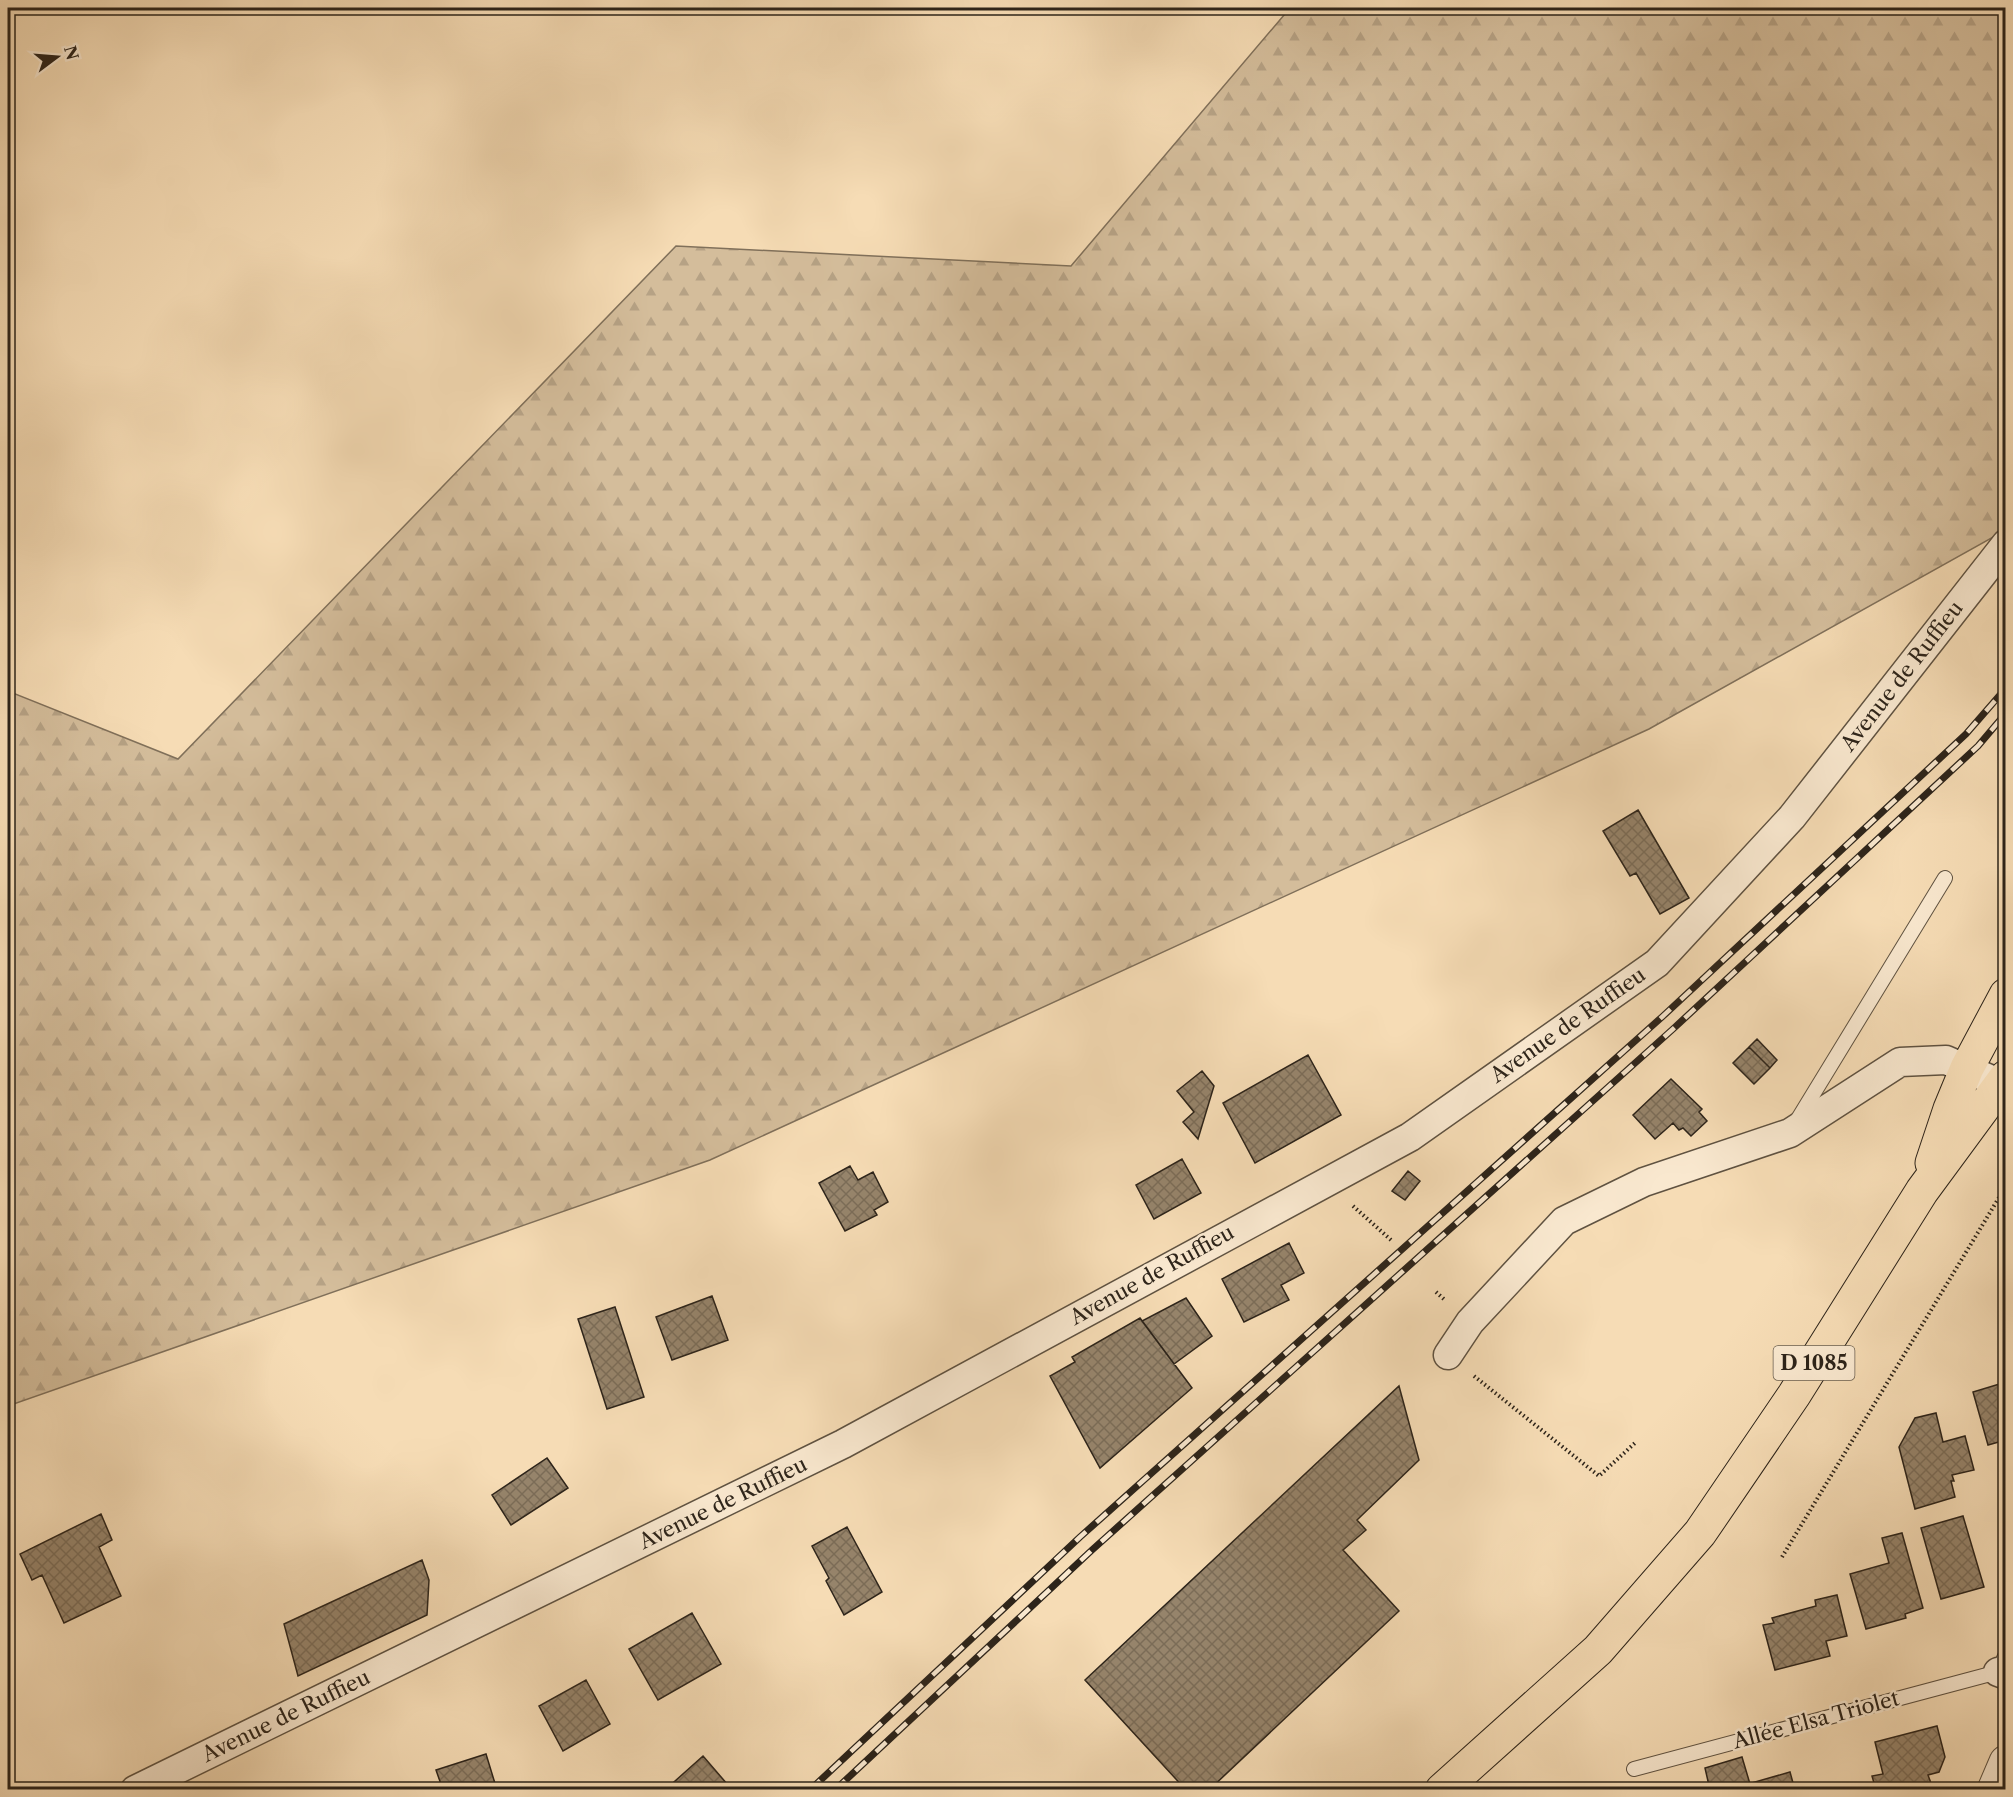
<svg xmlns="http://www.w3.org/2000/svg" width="2013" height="1797" viewBox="0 0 2013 1797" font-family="'Libre Caslon Text',serif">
<defs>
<pattern id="forest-firs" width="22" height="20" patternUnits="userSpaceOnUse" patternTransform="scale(1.5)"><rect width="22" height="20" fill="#d4bd9b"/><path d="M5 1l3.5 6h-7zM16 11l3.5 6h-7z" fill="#b6a285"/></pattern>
<pattern id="building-cross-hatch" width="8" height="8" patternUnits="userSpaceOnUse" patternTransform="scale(1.5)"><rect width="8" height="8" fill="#96846b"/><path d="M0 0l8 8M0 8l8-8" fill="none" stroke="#7b6c57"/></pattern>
</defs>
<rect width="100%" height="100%" fill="#f6dcb5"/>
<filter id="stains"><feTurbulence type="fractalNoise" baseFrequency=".00333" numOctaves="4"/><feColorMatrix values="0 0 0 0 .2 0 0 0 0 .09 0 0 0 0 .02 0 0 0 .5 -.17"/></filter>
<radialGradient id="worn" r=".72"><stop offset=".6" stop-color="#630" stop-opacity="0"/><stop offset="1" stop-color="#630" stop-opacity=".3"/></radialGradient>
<!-- forest -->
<path fill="url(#forest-firs)" stroke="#80705a" stroke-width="1.5" d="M1290 8H2005L2006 524 1997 535 1649 729 710 1160 8 1406V691L178 759 676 246 1071 266Z"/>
<!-- building -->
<path fill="url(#building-cross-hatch)" stroke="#2d241a" stroke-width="1.5" d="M1638 810 1689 898 1660 914 1636 873 1630 876 1603 831Z
M1757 1039 1777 1060 1770 1068 1749 1047Z
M1749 1047 1770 1068 1754 1084 1733 1063Z
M1308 1055 1341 1115 1255 1163 1223 1103Z
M1202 1071 1214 1086 1198 1139 1183 1122 1194 1112 1177 1091Z
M1671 1079 1702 1109 1699 1112 1707 1121 1691 1136 1683 1128 1679 1130 1673 1123 1655 1139 1633 1115Z
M1182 1159 1201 1193 1154 1219 1136 1185Z
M850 1166 858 1180 873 1172 888 1202 874 1210 877 1215 845 1231 819 1183Z
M1408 1171 1420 1181 1405 1200 1392 1191Z
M1289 1243 1304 1273 1281 1285 1289 1300 1244 1322 1222 1279Z
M712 1296 728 1340 672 1360 656 1317Z
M1186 1298 1212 1336 1174 1364 1142 1321Z
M615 1307 644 1397 607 1409 578 1319Z
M1140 1318 1192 1388 1100 1468 1050 1376 1075 1362 1072 1357Z
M2006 1382V1440L1988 1445 1973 1392Z
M1399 1386 1419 1460 1357 1520 1366 1530 1343 1550 1399 1611 1209 1790H1186L1085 1680Z
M1936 1413 1943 1442 1965 1436 1974 1470 1952 1475 1954 1481H1951L1955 1497 1915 1509 1899 1447 1915 1418Z
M547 1458 568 1488 511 1525 492 1495Z
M101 1514 112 1540 99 1547 121 1596 64 1623 42 1575 32 1580 20 1554Z
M1963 1516 1984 1587 1941 1599 1921 1528Z
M847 1527 882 1592 844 1615 826 1581 829 1578 812 1546Z
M1902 1533 1923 1608 1905 1614 1906 1618 1866 1629 1850 1574 1889 1563 1882 1538Z
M422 1560 429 1580 427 1615 298 1676 284 1624Z
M1837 1595 1847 1636 1826 1641 1830 1656 1775 1670 1763 1625 1774 1623 1772 1618 1816 1606 1815 1600Z
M692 1613 721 1664 658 1700 629 1649Z
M586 1680 610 1724 563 1751 539 1706Z
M1937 1726 1945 1757 1939 1772 1928 1775 1932 1786 1920 1790H1876L1872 1776 1883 1774 1875 1742Z
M486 1754 497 1790H443L436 1770Z
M703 1756 728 1785 723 1790H665Z
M1742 1757 1750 1784 1728 1790H1710L1705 1768Z
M1790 1772 1795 1790H1742L1741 1786Z"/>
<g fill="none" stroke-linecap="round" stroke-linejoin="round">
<defs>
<path id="service" d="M1798 1119 1945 878
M1634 1769 1998 1672 2006 1654"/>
<path id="minor" d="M1448 1355 1470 1322 1564 1221 1644 1182 1790 1133 1900 1062 1946 1060 2001 1084
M1998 1672 2006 1675
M135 1790 843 1444 1410 1137 1657 963 1792 817 2006 544"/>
<path id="tertiary" d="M1994 1790 2006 1762"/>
<path id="primary" d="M1932 1163 1950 1109 1967 1068 2006 995
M1442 1790 1598 1650 1700 1533 1794 1395 1922 1191 2006 1077"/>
</defs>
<!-- service casing -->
<use href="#service" stroke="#5f5241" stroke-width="16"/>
<!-- minor casing -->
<use href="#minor" stroke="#5f5241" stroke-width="31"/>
<!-- tertiary casing -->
<use href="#tertiary" stroke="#5f5241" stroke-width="35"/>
<!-- primary casing -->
<use href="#primary" stroke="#2d241a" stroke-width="35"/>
<!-- path -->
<path stroke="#2d241a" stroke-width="4" stroke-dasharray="1.5 3" stroke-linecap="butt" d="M1353 1206 1391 1240
M1436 1292 1446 1301
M1474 1376 1599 1476 1635 1443
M1782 1557 2006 1186"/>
<!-- service -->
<use href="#service" stroke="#f9e8cf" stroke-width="14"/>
<!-- minor -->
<use href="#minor" stroke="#f9e8cf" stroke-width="28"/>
<!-- tertiary -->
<use href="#tertiary" stroke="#f9e8cf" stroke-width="33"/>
<!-- primary -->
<use href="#primary" stroke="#f6dcb5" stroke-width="33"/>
<defs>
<path id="rail" d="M810 1790 1080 1537 1662 1017 1966 734 2006 688
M835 1790 1092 1550 1673 1029 1978 746 2006 713"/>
</defs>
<!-- rail casing -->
<use href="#rail" stroke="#2d241a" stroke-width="7"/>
<!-- rail -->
<use href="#rail" stroke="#f9e8cf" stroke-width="4.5" stroke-dasharray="14" stroke-linecap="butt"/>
</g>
<g text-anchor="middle" stroke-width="5" stroke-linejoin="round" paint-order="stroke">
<!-- shield labels -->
<rect fill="#f9e8cf" stroke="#6a5f50" stroke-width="1.5" x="1773.5" y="1346" width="81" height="34" rx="4.5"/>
<g font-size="20" font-weight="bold" fill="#2d241a">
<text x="1814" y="1370">D 1085</text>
</g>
<!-- street labels -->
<g font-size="21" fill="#2d241a" stroke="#f9e8cf">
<text transform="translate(1902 676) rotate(-52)" y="7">Avenue de Ruffieu</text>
<text transform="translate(1568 1025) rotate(-35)" y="7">Avenue de Ruffieu</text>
<text transform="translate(1152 1275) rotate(-29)" y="7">Avenue de Ruffieu</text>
<text transform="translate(723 1503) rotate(-26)" y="7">Avenue de Ruffieu</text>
<text transform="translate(286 1716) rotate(-26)" y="7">Avenue de Ruffieu</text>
<text transform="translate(1816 1720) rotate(-15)" y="7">Allée Elsa Triolet</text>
</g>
</g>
<!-- margin -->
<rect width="2013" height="1797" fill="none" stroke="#f6dcb5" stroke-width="30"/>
<rect x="9" y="9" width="1995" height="1779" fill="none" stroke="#2d241a" stroke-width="3"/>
<rect x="15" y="15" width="1983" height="1767" fill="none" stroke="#2d241a" stroke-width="1.5"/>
<!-- north arrow -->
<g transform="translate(57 57) rotate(74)" stroke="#f9e8cf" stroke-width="4.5" paint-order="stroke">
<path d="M0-4.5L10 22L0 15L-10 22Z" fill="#2d241a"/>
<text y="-9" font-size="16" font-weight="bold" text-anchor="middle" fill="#2d241a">N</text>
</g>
<rect width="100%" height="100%" filter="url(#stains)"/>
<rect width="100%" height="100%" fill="url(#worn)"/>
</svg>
